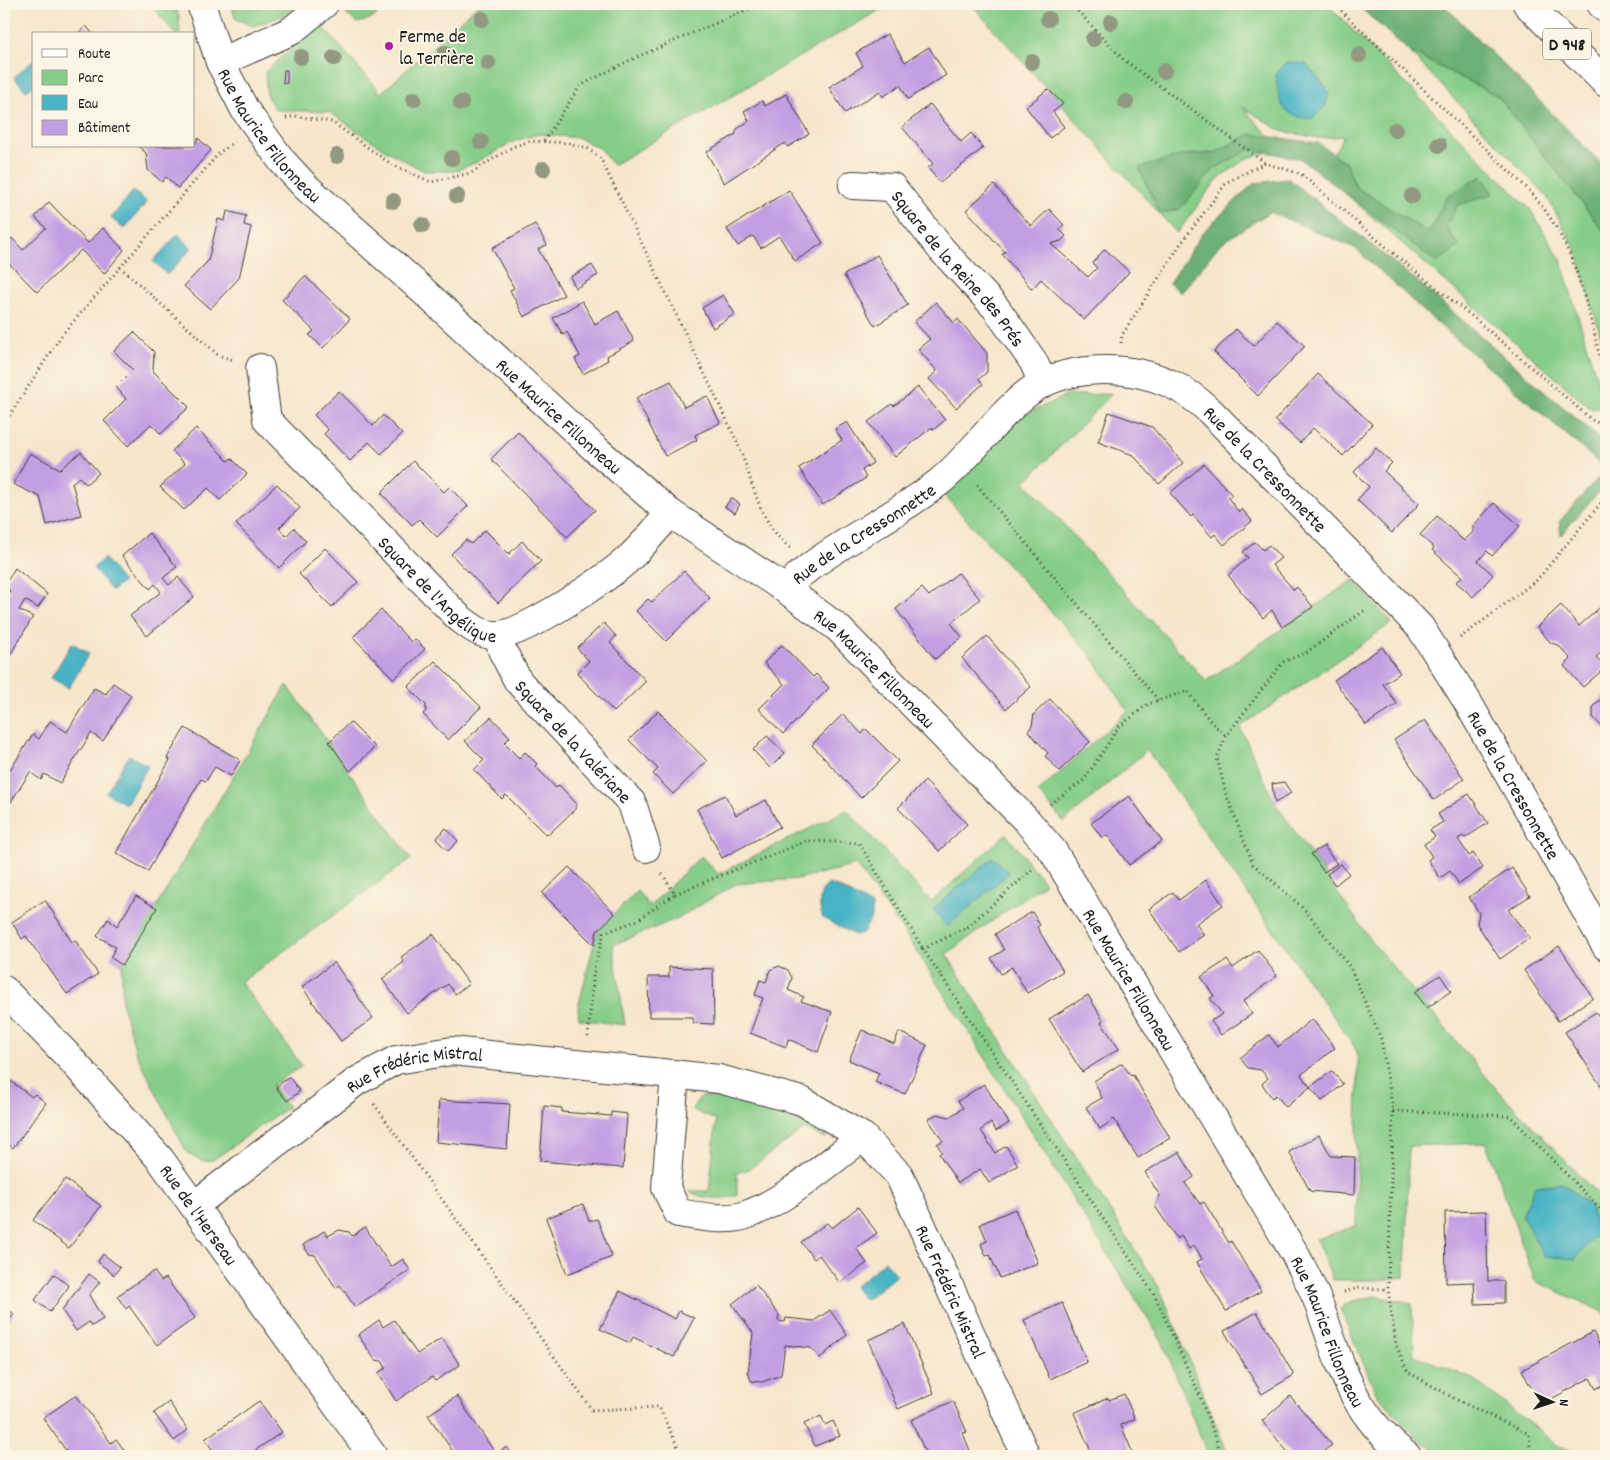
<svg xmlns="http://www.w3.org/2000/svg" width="1610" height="1460" viewBox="0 0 1610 1460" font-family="Dekko,sans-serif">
<rect width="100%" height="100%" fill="#fcf5e5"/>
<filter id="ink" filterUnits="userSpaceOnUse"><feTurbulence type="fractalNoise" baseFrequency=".02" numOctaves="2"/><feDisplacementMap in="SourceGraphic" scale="10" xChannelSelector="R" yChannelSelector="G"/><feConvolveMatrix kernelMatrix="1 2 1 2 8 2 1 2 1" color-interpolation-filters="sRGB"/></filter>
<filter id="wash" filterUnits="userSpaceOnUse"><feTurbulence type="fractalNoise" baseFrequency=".0096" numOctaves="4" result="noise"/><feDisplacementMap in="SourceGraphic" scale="20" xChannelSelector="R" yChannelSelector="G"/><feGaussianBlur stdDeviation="1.12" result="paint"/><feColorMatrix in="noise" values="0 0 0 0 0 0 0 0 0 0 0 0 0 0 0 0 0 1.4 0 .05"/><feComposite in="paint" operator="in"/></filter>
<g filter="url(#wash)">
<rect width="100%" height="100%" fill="#f6e6cc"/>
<!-- green -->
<path fill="#86cd89" stroke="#517452" d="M151 4H174L179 16 180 34H175Z
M230 4H309L269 21 253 26 236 19Z
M343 4H388L373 18 358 23 346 14Z
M479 4H890L613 165 599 148 579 138 540 134 517 140 477 162 455 171H424L387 151 329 112 276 110 267 97 265 72 300 40 322 26 381 93Z
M971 4H1327L1530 209 1561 260 1606 409 1590 408 1322 173 1344 136 1319 138 1281 131 1241 106 1281 148 1245 159 1216 181 1177 233Z
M1410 52 1498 96 1606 234V354L1576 250 1547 197Z
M1112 394 1025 482 1206 681 1353 580 1392 623 1240 727 1275 803 1372 942 1494 1086 1606 1203V1320L1602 1311 1535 1281 1486 1143 1409 1146 1405 1277 1380 1280H1333L1316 1239 1356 1226 1358 1055 1354 1046 1147 750 1064 822 1038 792 1128 711 1090 654 943 494 1020 417 1068 395Z
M287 685 411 859 241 982 302 1066 272 1085 288 1107 213 1160 202 1161 187 1153 137 1055 122 1004V965Z
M847 810 931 902 1006 834 1045 883 946 954 1160 1289 1229 1456H1208L1163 1343 979 1048 910 941 856 865 797 879 736 884 678 918 613 945 625 1025 579 1019 578 1008 597 931 637 891 650 906 701 856 718 874Z
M705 1095C749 1102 786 1114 825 1133L826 1138 804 1129 749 1169 737 1173V1195C723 1200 701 1199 689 1191H709L716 1120 692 1110 697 1101Z
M1375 1296 1412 1303 1414 1355 1473 1379 1557 1445 1573 1451 1606 1452V1456H1448L1420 1441 1376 1393 1340 1309 1350 1302Z"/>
<!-- forest -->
<path fill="#6cb075" stroke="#446648" d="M1356 4H1443L1606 168V234L1498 96 1410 52Z
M1250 134 1318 143 1346 163 1356 187 1429 233 1447 196 1482 176 1493 194 1458 205 1446 226 1459 246 1437 263 1301 159 1250 149 1214 169 1180 209 1160 214 1139 168 1183 155 1214 153Z
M1289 179 1418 282 1606 444V483L1561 535 1559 522 1606 469 1427 314 1355 248 1270 212 1220 244 1181 293 1169 283 1204 231 1254 183Z"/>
<!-- water -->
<path fill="#47b3c5" stroke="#326870" d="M34 60V85L26 91 14 77Z
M1287 62 1306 64 1329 91 1326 105 1312 119C1279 115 1279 104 1276 74Z
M133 191 147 202 124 229 111 218Z
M178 234 192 248 167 275 153 261Z
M104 558 123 582 112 591 93 568Z
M72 643 89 653 69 688 51 678Z
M129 755 148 766 126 804 106 793Z
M993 858 1009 873 947 927 933 909Z
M829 884 840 888 872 906V916L863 933 855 935 823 918C818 907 818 891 829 884Z
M1562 1183 1589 1205 1598 1233 1575 1259 1544 1256 1522 1216 1535 1186Z
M885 1261 897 1275 865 1300 854 1287Z"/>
<g id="blocks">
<!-- building -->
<path fill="#c29ee3" d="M86 26 93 34H77Z
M887 34 905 62 929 47 946 75 908 99 900 85 883 97 880 91 845 113 829 87 863 66 856 53Z
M284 70H287V83H283Z
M1048 89 1063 104 1053 112 1064 127 1050 138 1026 107Z
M786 94 809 134 788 147 785 143 724 183 706 152 735 135 737 129 749 121 744 111 762 101 765 106Z
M930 104 961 142 971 133 983 148 940 183 928 168 933 164 902 127Z
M198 138 211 150 178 188 166 177 162 182 148 170 146 153 138 146H194Z
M4 175 9 181 4 186Z
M994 185 1031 226 1049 209 1064 225 1059 229 1066 236 1061 241 1051 244 1088 277 1097 268 1092 263 1105 249 1129 272 1084 320 1041 279 1032 289 1002 254 1005 252 966 210Z
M789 190 823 243 795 261 779 236 761 248 753 236 738 246 727 229Z
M49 202 88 243 103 228 124 250 104 274 81 250 37 292 4 258V247L12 238 23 250 46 228 35 217Z
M227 211 246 216 244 225 251 227 239 278 210 309 184 286 208 261 218 219 225 221Z
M535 224 547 245 538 249 564 295 524 317 510 290 514 288 492 248Z
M877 255 908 305 875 326 844 275Z
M592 265 598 275 576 288 570 277Z
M305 276 350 319 323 348 309 335 314 331 282 300Z
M723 295 735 314 713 328 702 308Z
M582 301 595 324 618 311 634 341 607 356 608 360 583 374 575 359 580 356 567 332 563 335 553 318Z
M936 302 954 323 958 319 987 353V372L979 379 983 384 956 408 929 379 937 371 918 349 930 339 914 322Z
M1277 321 1305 346 1258 396 1214 352 1236 329 1254 346Z
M134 332 154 352 153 371 189 407 161 434 151 424 128 446 104 421 126 399 116 387 133 370 114 351Z
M1318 374 1372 424 1343 456 1313 428 1300 443 1275 420Z
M671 381 684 407 707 396 720 423 695 435 697 440 665 456 636 398Z
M918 387 945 420 933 430 932 427 895 457 868 422 892 404 894 406Z
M339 391 373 426 383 415 402 434 381 454 369 442 350 461 324 434 328 430 314 415Z
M1109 412 1152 427 1183 463 1159 484 1133 455 1098 442Z
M847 422 873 463 862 470 866 478 823 505 799 468 842 440 835 429Z
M196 428 228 461 231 458 247 474 220 500 208 488 184 510 160 487 185 464 172 451Z
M518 432 595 510 567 537 491 459Z
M1376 448 1392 463 1384 471 1419 504 1392 533 1357 500 1369 487 1354 472Z
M81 452 99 473 86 484 79 477 72 483 81 515 47 525 40 497 13 484 30 453 60 469Z
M413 461 444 492 449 487 468 506 437 537 419 519 412 525 381 493Z
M1204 464 1232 495 1228 498 1239 512 1242 509 1252 521 1224 545 1215 534 1212 537 1193 515 1191 517 1170 493Z
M277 484 300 508 279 528 286 536 294 528 306 541 279 568 236 524Z
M731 498 740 504 735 513 725 507Z
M1494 503 1520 526 1492 556 1487 551 1478 561 1493 575 1473 597 1456 582 1462 577 1432 550 1434 548 1420 535 1437 516 1464 541 1473 532V526Z
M485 530 509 554 522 541 541 561 498 603 451 554 466 540 471 544Z
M149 533 177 567 163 578 169 585 178 577 194 597 147 636 130 616 161 592 155 584 150 589 122 556Z
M1255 542 1263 550 1269 545 1281 558 1272 565 1294 590 1297 587 1313 607 1282 627 1272 610 1263 618 1228 575 1248 558 1243 552Z
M325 548 358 582 332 607 299 574Z
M15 568 47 594 38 608 25 600 19 610 33 617 10 655 4 651V601L10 591 4 586Z
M684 571 710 598 666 641 636 611 648 599 652 602Z
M958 573 980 599 951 623 962 637 935 659 896 609 922 588 929 596Z
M1605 603 1606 648 1596 657 1606 667 1583 687 1564 666 1571 659 1558 645 1551 643 1537 627 1561 605 1579 626Z
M381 610 411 642 415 639 425 649 394 679 353 637Z
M604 623 616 636 610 643 646 681 614 712 577 673 589 661 577 648Z
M987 636 1031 687 1006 709 962 658Z
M782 645 813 677 816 674 829 688 783 734 759 709 784 684 764 663Z
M1382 647 1400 673 1383 684 1397 704 1366 725 1334 680Z
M435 661 481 707 448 740 423 714 426 711V705L408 687Z
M113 683 131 695 103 741 91 733 60 783 44 774 41 780 30 772 11 802 4 798V766L10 770 33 734 39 739 50 721 67 732 94 688 106 694Z
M1606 695V731L1593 717V706Z
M1050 699 1090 742 1059 771 1045 756 1048 753 1028 731 1032 726 1034 714Z
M658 711 707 761 673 794 653 774 658 769 629 740Z
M843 714 862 734 866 729 898 761 861 798 812 745Z
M491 717 510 737 504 743 519 758 525 752 537 764 535 766 556 788 559 785 576 803V808L549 834 544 833 506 795 502 799 474 770 484 760 465 741Z
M1425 720 1464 779 1434 800 1394 740Z
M350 722 375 747 350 771 329 742Z
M185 728 240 760 231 776 215 767 206 781 201 779 148 871 116 853 170 760 167 758Z
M767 736 785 753 770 768 753 750Z
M925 781 967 824 939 851 898 808Z
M1284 782 1291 793 1275 803 1272 784Z
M1469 794 1488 823 1465 838 1463 836 1458 839 1469 856 1473 853 1483 868 1459 884 1450 871 1440 878 1428 860 1432 857 1424 844 1435 837 1430 830 1443 822 1438 814Z
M725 795 736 815 766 800 780 827 722 858 697 809Z
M1129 796 1162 841 1129 865 1107 835 1102 838 1091 823Z
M446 828 458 841 448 851 436 839Z
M1324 846 1337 864 1324 872 1311 854Z
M1341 864 1349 874 1335 885 1327 874Z
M569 867 615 914 597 931 594 945 542 893Z
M1512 868 1530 896 1508 910 1530 938 1500 959 1477 924 1479 913 1469 897Z
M1206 880 1223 905 1196 924 1204 935 1179 952 1149 909 1173 892 1179 900Z
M136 896 157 908 122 965 110 957 116 947 97 936 108 919 117 926Z
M45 900 72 942 75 940 98 974 67 994 26 936 22 939 12 922Z
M1032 912 1040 925 1037 927 1063 971 1027 993 1012 967 1001 974 991 958 1004 950 995 934Z
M433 934 469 984 455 994 448 984 407 1013 382 979 404 962 401 957Z
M1559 946 1593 998 1558 1021 1524 970Z
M1258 950 1277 976 1243 1001 1252 1014 1221 1035 1211 1021 1222 1014 1210 998 1214 996 1201 977 1227 960 1233 968Z
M334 962 373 1018 341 1041 302 987Z
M779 966 788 970 792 978 788 990 804 997 801 1001 832 1012 818 1052 788 1039 786 1047 750 1033 763 998 755 995 760 980 766 982 770 970Z
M669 967 713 969 714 1024 693 1023V1017H649L648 977H669Z
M1440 975 1451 991 1427 1008 1415 992Z
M1088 995 1103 1020 1101 1022 1119 1049 1082 1072 1049 1019Z
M1596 1012 1606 1027 1605 1092 1565 1032Z
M1312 1019 1335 1048 1301 1075 1310 1087 1332 1071 1343 1084 1322 1101 1310 1087 1286 1107 1276 1095 1272 1098 1262 1084 1268 1078 1261 1070 1248 1068 1240 1058 1269 1035 1278 1047Z
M862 1030 894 1044 899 1032 927 1045 905 1094 875 1082 879 1073 849 1060Z
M1122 1063 1131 1076 1133 1075 1170 1138 1138 1158 1114 1119 1100 1129 1086 1107 1102 1098 1094 1081Z
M4 1076 32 1097 35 1094 46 1103 13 1148 4 1141Z
M289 1077 300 1091 287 1101 276 1087Z
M984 1084 1009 1123 996 1131 991 1123 981 1130 995 1153 1006 1146 1018 1165 989 1183 980 1169 958 1183 939 1154 942 1152 937 1144 943 1141 928 1119 937 1114 949 1117 963 1108 958 1101Z
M439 1100 510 1104 507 1149 436 1142Z
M544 1106 562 1108V1112L611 1116V1112L627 1114 623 1168 540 1161Z
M1319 1135 1331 1156 1355 1157 1354 1195 1310 1191 1289 1152Z
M1179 1152 1194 1177 1185 1183 1200 1204 1204 1202 1229 1243 1231 1241 1261 1291 1226 1311 1197 1262 1202 1259 1194 1245 1189 1249 1181 1236 1177 1239 1155 1206 1160 1196 1145 1172Z
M65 1179 101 1206 69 1248 33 1220Z
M583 1204 589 1221 597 1219 612 1257 567 1274 546 1218Z
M858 1207 877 1233 856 1248 867 1263 840 1283 819 1255 814 1259 801 1242 827 1223 832 1228Z
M1015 1209 1038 1263 1000 1278 990 1255 986 1256 981 1244 987 1241 980 1224Z
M1486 1211 1488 1281H1504V1303L1475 1304 1474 1282 1446 1283 1445 1212Z
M365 1227 391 1267 403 1259 410 1270 355 1307 340 1285 336 1288 315 1255 309 1254 303 1245 324 1231 328 1236 339 1230 349 1232 352 1236Z
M103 1254 120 1267 114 1275 98 1262Z
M154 1271 161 1281 166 1278 195 1318 157 1345 129 1306 126 1309 117 1296Z
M54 1274 69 1286 50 1312 35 1300Z
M89 1274 100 1282 89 1295 103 1319 92 1326 89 1322 76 1331 62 1310Z
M756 1285 779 1315 778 1321 785 1322 786 1318 814 1321 830 1310 847 1335 820 1358 811 1348 785 1345 781 1375 762 1382 751 1381 748 1372 753 1333 732 1304Z
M620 1291 675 1319 679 1311 694 1318 674 1357 633 1337 630 1343 600 1329Z
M1062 1303 1087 1362 1050 1379 1024 1320Z
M4 1306 14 1314 4 1327Z
M1257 1312 1294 1375 1262 1394 1224 1331Z
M379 1320 383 1327 394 1320 417 1354 442 1338 460 1365 435 1381 432 1377 396 1401 378 1373 386 1368 382 1361 375 1360 358 1335Z
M905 1324 934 1393 898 1409 868 1340Z
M1593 1332 1606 1357V1383L1596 1389 1590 1378 1540 1405 1522 1370Z
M1124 1394 1135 1419 1121 1425 1134 1456H1093L1074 1413 1108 1398 1109 1400Z
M76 1395 111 1443 116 1439 127 1454 123 1456H70L43 1418Z
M457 1396 496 1454 507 1447 513 1456H456L428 1415Z
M1290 1396 1332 1445 1321 1453 1324 1456H1291L1262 1421Z
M259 1401 282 1432 247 1456H217L205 1439Z
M953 1401 967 1432 963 1433 972 1456H927L911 1420Z
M169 1402 188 1430 174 1441 154 1413Z
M821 1416 825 1425 833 1421 840 1436 815 1446 804 1424Z"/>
</g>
</g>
<g filter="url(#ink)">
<use href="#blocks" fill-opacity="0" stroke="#3d3a36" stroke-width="1"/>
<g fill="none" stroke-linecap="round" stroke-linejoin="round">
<defs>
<g id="minor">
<path id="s1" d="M201 4 220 62 245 110 282 161 306 187 420 288 592 446 670 513 788 591 838 628 1028 822 1053 851 1295 1254C1303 1270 1312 1286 1318 1302 1342 1367 1350 1411 1407 1456"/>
<path d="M220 62 291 31 324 4"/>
<path id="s2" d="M853 185 892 187 942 250 996 308 1033 361 1043 383"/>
<path id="s3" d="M260 368 267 420 458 617C471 627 481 636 498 635 523 635 605 579 626 561 642 547 656 529 670 513"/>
<path id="s4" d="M788 591 797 577 811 566C852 536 898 514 938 483 971 457 993 420 1026 394 1064 364 1128 364 1171 384 1186 391 1199 401 1211 412L1420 627 1467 701 1606 946"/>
<path id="s5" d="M499 635 502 650 518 681 632 803 646 848"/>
<path id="s6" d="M4 990 67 1055 160 1159 373 1456"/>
<path d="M675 1074 666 1188 678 1213C697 1216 727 1222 746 1215 786 1201 829 1162 863 1137"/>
<path id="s7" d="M195 1205 357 1081 396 1060 452 1051 719 1079 802 1101 863 1137 899 1175 1026 1456"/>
</g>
<path id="trunk" d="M1527 4 1606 83
M1601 4 1606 9"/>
</defs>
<!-- minor casing -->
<use href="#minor" stroke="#3d3a36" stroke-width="30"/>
<!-- trunk casing -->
<use href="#trunk" stroke="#3d3a36" stroke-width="30"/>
<!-- path -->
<path stroke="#3d3a36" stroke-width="3" stroke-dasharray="1 4" stroke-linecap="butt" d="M1071 4 1124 60 1265 163
M1334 4 1529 190C1537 200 1546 210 1552 221 1582 268 1592 328 1606 382
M286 118 295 116 332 122 391 164 431 182 471 173 512 147 530 141 569 143 587 148 601 159C646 253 692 346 736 440 754 479 755 519 790 548
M544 141 580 86 628 61 760 4
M120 267 218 355 233 360
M1121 343 1122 335 1179 246 1227 182 1265 163 1301 174 1400 259 1473 317 1592 420 1606 427
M4 424 61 336 220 152 234 142
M977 485 1158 700
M1364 611 1307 652 1283 662 1226 736 1217 758 1226 794 1253 864 1303 908 1350 967 1381 1039 1393 1111 1388 1289 1396 1345 1408 1372 1457 1400 1529 1434 1531 1456
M1460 638 1537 580 1606 497
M1050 804 1084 780 1119 727 1148 704 1187 691 1212 723 1226 736
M1032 870 966 928 923 949 1155 1296 1200 1396 1222 1456
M675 894 807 841 859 843 923 949
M588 1037 594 969 604 933 636 921 675 894 661 872
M374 1104 592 1410 659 1407 682 1456
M1393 1111 1510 1116 1606 1215
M1344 1292 1358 1288 1388 1289"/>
<!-- minor -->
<use href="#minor" stroke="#fff" stroke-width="28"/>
<!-- trunk -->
<use href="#trunk" stroke="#fff" stroke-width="28"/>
</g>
<!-- trees -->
<g fill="#929980">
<circle cx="482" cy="19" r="8"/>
<circle cx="1048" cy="19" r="8"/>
<circle cx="1111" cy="22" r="8"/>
<circle cx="1093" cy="39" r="8"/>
<circle cx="445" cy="53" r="8"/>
<circle cx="1359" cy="55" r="8"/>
<circle cx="301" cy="57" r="8"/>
<circle cx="334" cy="58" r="8"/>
<circle cx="1032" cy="62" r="8"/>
<circle cx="488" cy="63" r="8"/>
<circle cx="1164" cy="71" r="8"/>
<circle cx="414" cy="99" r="8"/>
<circle cx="1126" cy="102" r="8"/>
<circle cx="461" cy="103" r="8"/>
<circle cx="1395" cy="130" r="8"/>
<circle cx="481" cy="142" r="8"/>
<circle cx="1439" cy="145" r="8"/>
<circle cx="337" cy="156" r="8"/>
<circle cx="452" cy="158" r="8"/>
<circle cx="543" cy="169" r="8"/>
<circle cx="457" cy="196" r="8"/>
<circle cx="1412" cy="196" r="8"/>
<circle cx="393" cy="201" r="8"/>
<circle cx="422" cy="225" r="8"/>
</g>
</g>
<!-- markers -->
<circle fill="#b5179e" stroke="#fcf5e5" stroke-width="2" cx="389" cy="46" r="5"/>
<g text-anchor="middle" stroke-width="4" stroke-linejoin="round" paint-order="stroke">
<!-- shield labels -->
<rect fill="#fcf5e5" stroke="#5f5d58" stroke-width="1" x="1543" y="28.5" width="48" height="31" rx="4"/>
<g font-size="18" font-weight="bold" fill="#1c1c1c">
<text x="1567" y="50">D 948</text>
</g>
<!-- poi labels -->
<g font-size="19" fill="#1c1c1c" stroke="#fcf5e5" text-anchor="start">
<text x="399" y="42">Ferme de<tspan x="399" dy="22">la Terrière</tspan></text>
</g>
<!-- street labels -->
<g font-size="19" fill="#1c1c1c" stroke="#fcf5e5">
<text dy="7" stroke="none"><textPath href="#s1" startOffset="150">Rue Maurice Fillonneau</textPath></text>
<text dy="7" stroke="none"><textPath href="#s2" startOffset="144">Square de la Reine des Prés</textPath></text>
<text dy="7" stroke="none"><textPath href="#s1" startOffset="555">Rue Maurice Fillonneau</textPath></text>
<text dy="7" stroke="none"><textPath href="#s4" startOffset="591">Rue de la Cressonnette</textPath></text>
<text dy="7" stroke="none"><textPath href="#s4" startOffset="96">Rue de la Cressonnette</textPath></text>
<text dy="7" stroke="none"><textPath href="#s3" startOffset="294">Square de l'Angélique</textPath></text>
<text dy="7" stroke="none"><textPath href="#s1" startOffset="960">Rue Maurice Fillonneau</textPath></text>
<text dy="7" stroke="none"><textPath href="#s5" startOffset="132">Square de la Valériane</textPath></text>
<text dy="7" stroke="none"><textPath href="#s4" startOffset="996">Rue de la Cressonnette</textPath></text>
<text dy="7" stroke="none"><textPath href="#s1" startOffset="1365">Rue Maurice Fillonneau</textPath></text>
<text dy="7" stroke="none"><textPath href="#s7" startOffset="264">Rue Frédéric Mistral</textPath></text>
<text dy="7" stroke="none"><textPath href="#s6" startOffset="298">Rue de l'Herseau</textPath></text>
<text dy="7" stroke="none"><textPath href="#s7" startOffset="910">Rue Frédéric Mistral</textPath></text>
<text dy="7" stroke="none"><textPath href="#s1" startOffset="1770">Rue Maurice Fillonneau</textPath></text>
</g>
</g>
<!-- margin -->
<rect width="1610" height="1460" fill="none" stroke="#fcf5e5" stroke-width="20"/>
<!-- legend -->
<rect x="32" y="32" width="162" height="115" fill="#fcf5e5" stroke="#a29e95"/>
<rect x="42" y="49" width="25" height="8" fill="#ffffff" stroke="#a29e95"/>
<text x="78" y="58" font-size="15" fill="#1c1c1c">Route</text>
<rect x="42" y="70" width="25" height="15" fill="#86cd89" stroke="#a29e95"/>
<text x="78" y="82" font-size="15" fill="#1c1c1c">Parc</text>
<rect x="42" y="95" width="25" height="15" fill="#47b3c5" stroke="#a29e95"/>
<text x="78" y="108" font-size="15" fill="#1c1c1c">Eau</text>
<rect x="42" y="120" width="25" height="15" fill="#c29ee3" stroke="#a29e95"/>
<text x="78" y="132" font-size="15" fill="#1c1c1c">Bâtiment</text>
<!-- north arrow -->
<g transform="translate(1552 1402) rotate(93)" stroke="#fcf5e5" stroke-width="4" paint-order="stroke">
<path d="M0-4L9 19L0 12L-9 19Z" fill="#1c1c1c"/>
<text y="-8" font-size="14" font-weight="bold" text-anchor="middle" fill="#1c1c1c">N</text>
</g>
</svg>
